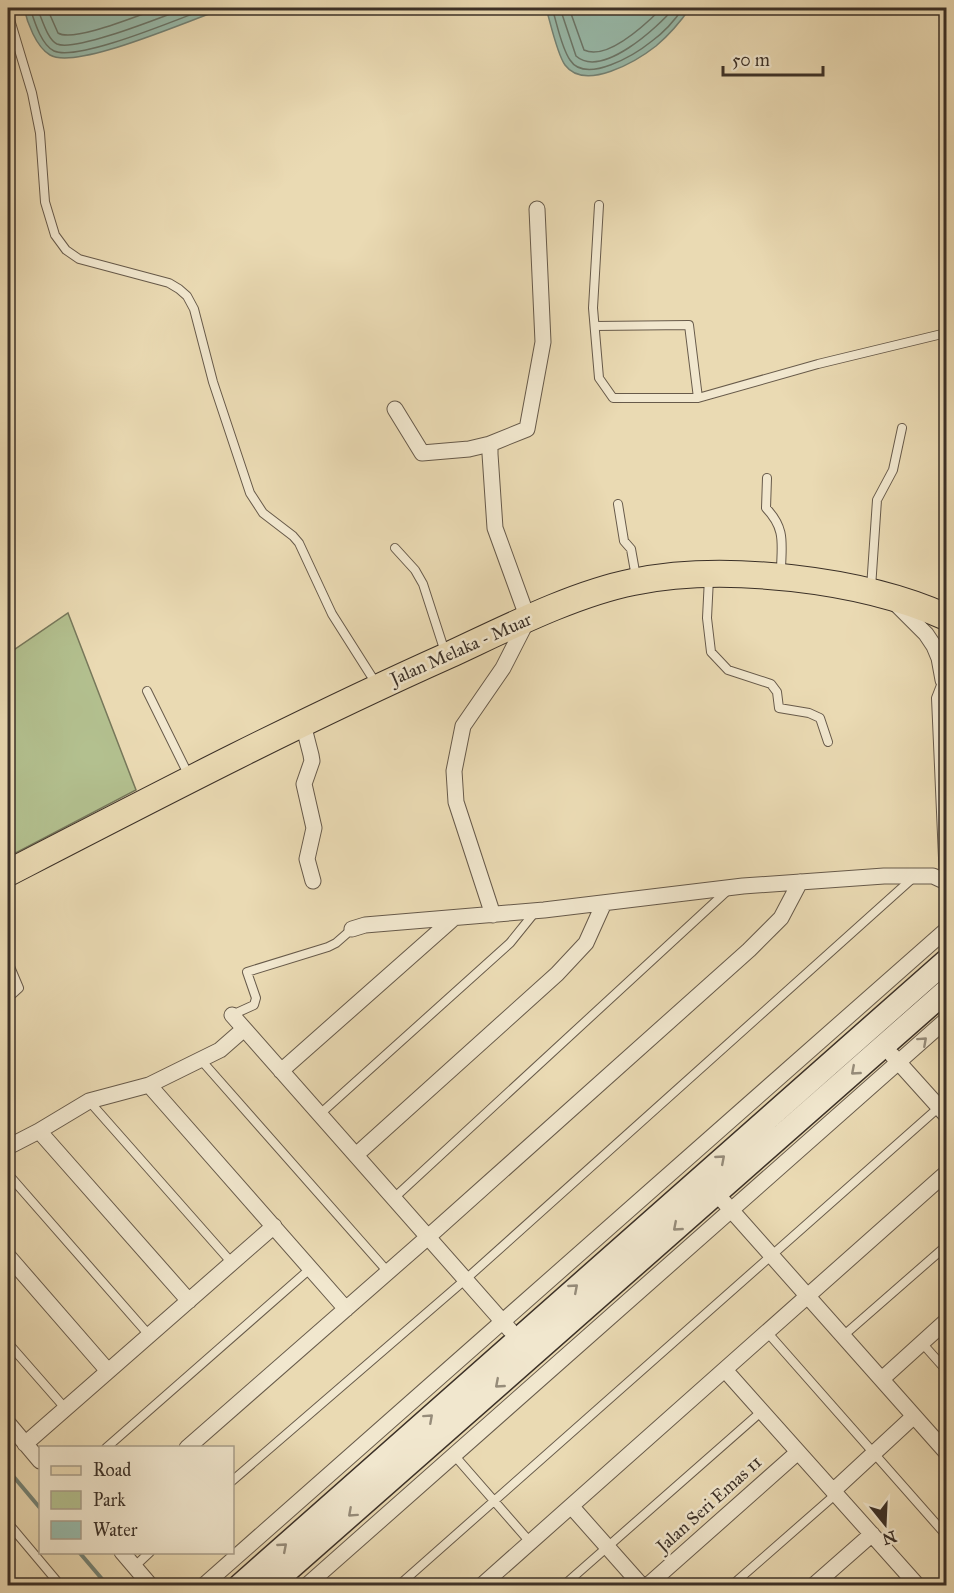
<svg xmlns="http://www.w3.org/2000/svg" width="954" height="1593" viewBox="0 0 954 1593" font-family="'IM FELL Great Primer',serif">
<rect width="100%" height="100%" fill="#eadab3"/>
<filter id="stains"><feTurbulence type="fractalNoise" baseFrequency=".00333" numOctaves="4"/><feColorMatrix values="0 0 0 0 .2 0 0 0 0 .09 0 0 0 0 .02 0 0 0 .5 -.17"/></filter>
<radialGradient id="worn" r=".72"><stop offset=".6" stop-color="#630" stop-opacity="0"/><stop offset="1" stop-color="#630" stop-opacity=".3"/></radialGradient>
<!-- green -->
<path fill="#b3c08f" stroke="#77785b" stroke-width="1.5" d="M68 613 136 790 8 857V654Z"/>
<!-- water -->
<path fill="#98bbac" stroke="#738377" stroke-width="1.5" d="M24 8H226C193 18 77 71 50 55 36 47 27 22 24 8Z
M546 8H690C681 21 669 35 656 46 637 61 585 92 565 65 557 54 550 21 546 8Z"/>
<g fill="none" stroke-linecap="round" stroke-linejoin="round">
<!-- shore -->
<path stroke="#6a766a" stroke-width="1.5" d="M30 8C34 20 41 45 54 51 78 62 180 18 208 8
M37 8C42 18 47 39 57 44 76 52 164 16 186 8
M47 8 58 33C74 43 141 14 160 8
M552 8C557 23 561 47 570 60 586 85 636 54 652 41 663 33 675 20 683 8
M560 8 576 56C602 79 658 27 674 8
M569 8 584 50C607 61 646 24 662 8"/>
<!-- stream -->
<path stroke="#738377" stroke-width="4" d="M8 1470 40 1508
M79 1552 108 1586"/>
<defs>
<path id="lane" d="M8 13 32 93 40 133 45 202 55 235 66 250 79 259 169 283 179 289 187 296 194 309 213 382 250 493 263 513 293 536 299 543 332 614 377 685
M599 205 593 308 599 378 613 398H698L818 364 946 333
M595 326 689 325 698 398
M767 478 766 508C787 530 781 545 781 573
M618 504 624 541 631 549 636 577
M395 548 415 570 423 584 445 652
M709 578 707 618 711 652 728 670 771 684 777 692 779 708 809 713 820 718 828 742
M871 588 877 500 893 470 902 428
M943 680 936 698 944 880
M147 691 189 776
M8 962 19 988 8 998
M232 1015 254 1005 256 998 247 972 328 947 336 943 352 929
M201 1060 388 1272
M89 1101 232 1263
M320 1114 510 943 535 912
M8 1174 149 1335
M394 1198 727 891
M767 1332 946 1535
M843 1336 946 1246
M8 1343 65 1408
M922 1343 946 1370
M106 1448 311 1268
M454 1455 530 1542
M232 1481 466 1279 914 877
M8 1523 61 1586
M134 1567 150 1552
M398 1586 946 1101
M563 1586 762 1411
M731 1586 836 1494
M899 1586 909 1576"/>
<path id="street" d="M395 409 422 453 469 449 490 444
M894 602 926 634 934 646 939 658 943 680 946 681
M303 724 311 755 312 761 304 784 314 828 307 859 313 881
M493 915 456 802 454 771 463 726 503 668 528 619 495 528 490 454V444L527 429 543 342 537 209
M352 929 365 925 544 910 743 886 884 876H933L946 882
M232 1015 510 1330
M892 1055 946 1115
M281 1071 454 918
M149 1085 346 1309
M39 1131 189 1301
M8 1147 39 1131 89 1101 149 1085 220 1050 244 1029
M356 1155 557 974 586 943 604 903
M716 1193 946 1452
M8 1256 108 1371
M725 1370 918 1586
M882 1379 946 1321
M8 1423 40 1461
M25 1444 274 1226
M187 1448 428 1237 749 950 781 918 800 882
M833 1491 914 1416
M571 1506 642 1586
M122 1552 151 1586
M203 1586 946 930
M306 1586 946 1020
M481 1586 946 1173
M647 1586 798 1452
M813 1586 872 1534"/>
<path id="secondary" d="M239 1586 946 961
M270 1586 946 991"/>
<path id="primary" d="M8 873C153 798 299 722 449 655 505 629 573 594 633 582 724 563 862 579 946 617"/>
</defs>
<!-- lane casing -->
<use href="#lane" stroke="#675a4a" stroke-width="10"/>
<!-- street casing -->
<use href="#street" stroke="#675a4a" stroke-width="17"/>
<!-- secondary casing -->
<use href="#secondary" stroke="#3b3027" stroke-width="25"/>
<!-- primary casing -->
<use href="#primary" stroke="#3b3027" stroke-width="28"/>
<!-- lane -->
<use href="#lane" stroke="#f1e7ce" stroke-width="8"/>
<!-- street -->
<use href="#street" stroke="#f1e7ce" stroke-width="15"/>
<!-- secondary -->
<use href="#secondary" stroke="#f1e7ce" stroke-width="22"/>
<!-- primary -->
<use href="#primary" stroke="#eadab3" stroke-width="26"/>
</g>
<!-- one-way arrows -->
<defs><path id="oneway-chevron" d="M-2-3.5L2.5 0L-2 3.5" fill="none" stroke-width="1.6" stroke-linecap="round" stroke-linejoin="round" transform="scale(1.5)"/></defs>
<g stroke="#968c7a">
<use href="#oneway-chevron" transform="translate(923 1041) rotate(-42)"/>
<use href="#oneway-chevron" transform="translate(855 1071) rotate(139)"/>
<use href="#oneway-chevron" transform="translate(721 1159) rotate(-41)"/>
<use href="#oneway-chevron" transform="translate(677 1227) rotate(139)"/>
<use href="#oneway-chevron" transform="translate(574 1288) rotate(-41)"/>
<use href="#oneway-chevron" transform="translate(499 1384) rotate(139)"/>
<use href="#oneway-chevron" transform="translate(429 1418) rotate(-42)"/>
<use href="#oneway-chevron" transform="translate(352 1513) rotate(138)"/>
<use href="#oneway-chevron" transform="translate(283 1547) rotate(-41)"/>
</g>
<g text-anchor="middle" stroke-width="5" stroke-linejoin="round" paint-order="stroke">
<!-- street labels -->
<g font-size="18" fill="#3b3027" stroke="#f1e7ce">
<text transform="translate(461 649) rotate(-24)" y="6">Jalan Melaka - Muar</text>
<text transform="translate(709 1504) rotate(-42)" y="6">Jalan Seri Emas 11</text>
</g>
</g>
<!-- margin -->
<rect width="954" height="1593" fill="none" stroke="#eadab3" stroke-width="30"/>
<rect x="9" y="9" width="936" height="1575" fill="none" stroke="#3b3027" stroke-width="3"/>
<rect x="15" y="15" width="924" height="1563" fill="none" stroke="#3b3027" stroke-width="1.5"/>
<!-- legend -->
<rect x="39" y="1446" width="195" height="108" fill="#f1e7ce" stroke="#a89e8b" stroke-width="1.5"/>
<rect x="51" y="1466" width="30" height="9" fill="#eadab3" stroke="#a89e8b" stroke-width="1.5"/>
<text x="93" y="1476" font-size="18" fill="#3b3027">Road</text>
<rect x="51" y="1491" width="30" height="18" fill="#b3c08f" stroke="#a89e8b" stroke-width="1.5"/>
<text x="93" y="1506" font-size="18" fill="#3b3027">Park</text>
<rect x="51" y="1521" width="30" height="18" fill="#98bbac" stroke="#a89e8b" stroke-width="1.5"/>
<text x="93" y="1536" font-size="18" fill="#3b3027">Water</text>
<!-- north arrow -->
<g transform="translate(885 1524) rotate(162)" stroke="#f1e7ce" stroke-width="4.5" paint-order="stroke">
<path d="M0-4.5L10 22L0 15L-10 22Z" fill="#3b3027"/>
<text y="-9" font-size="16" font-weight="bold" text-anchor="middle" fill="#3b3027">N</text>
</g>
<!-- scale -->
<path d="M723 66v9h100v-9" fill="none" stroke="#3b3027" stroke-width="3"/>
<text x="732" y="66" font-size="18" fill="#3b3027" stroke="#f1e7ce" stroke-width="4.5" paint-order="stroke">50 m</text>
<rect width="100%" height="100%" filter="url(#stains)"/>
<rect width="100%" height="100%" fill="url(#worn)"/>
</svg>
